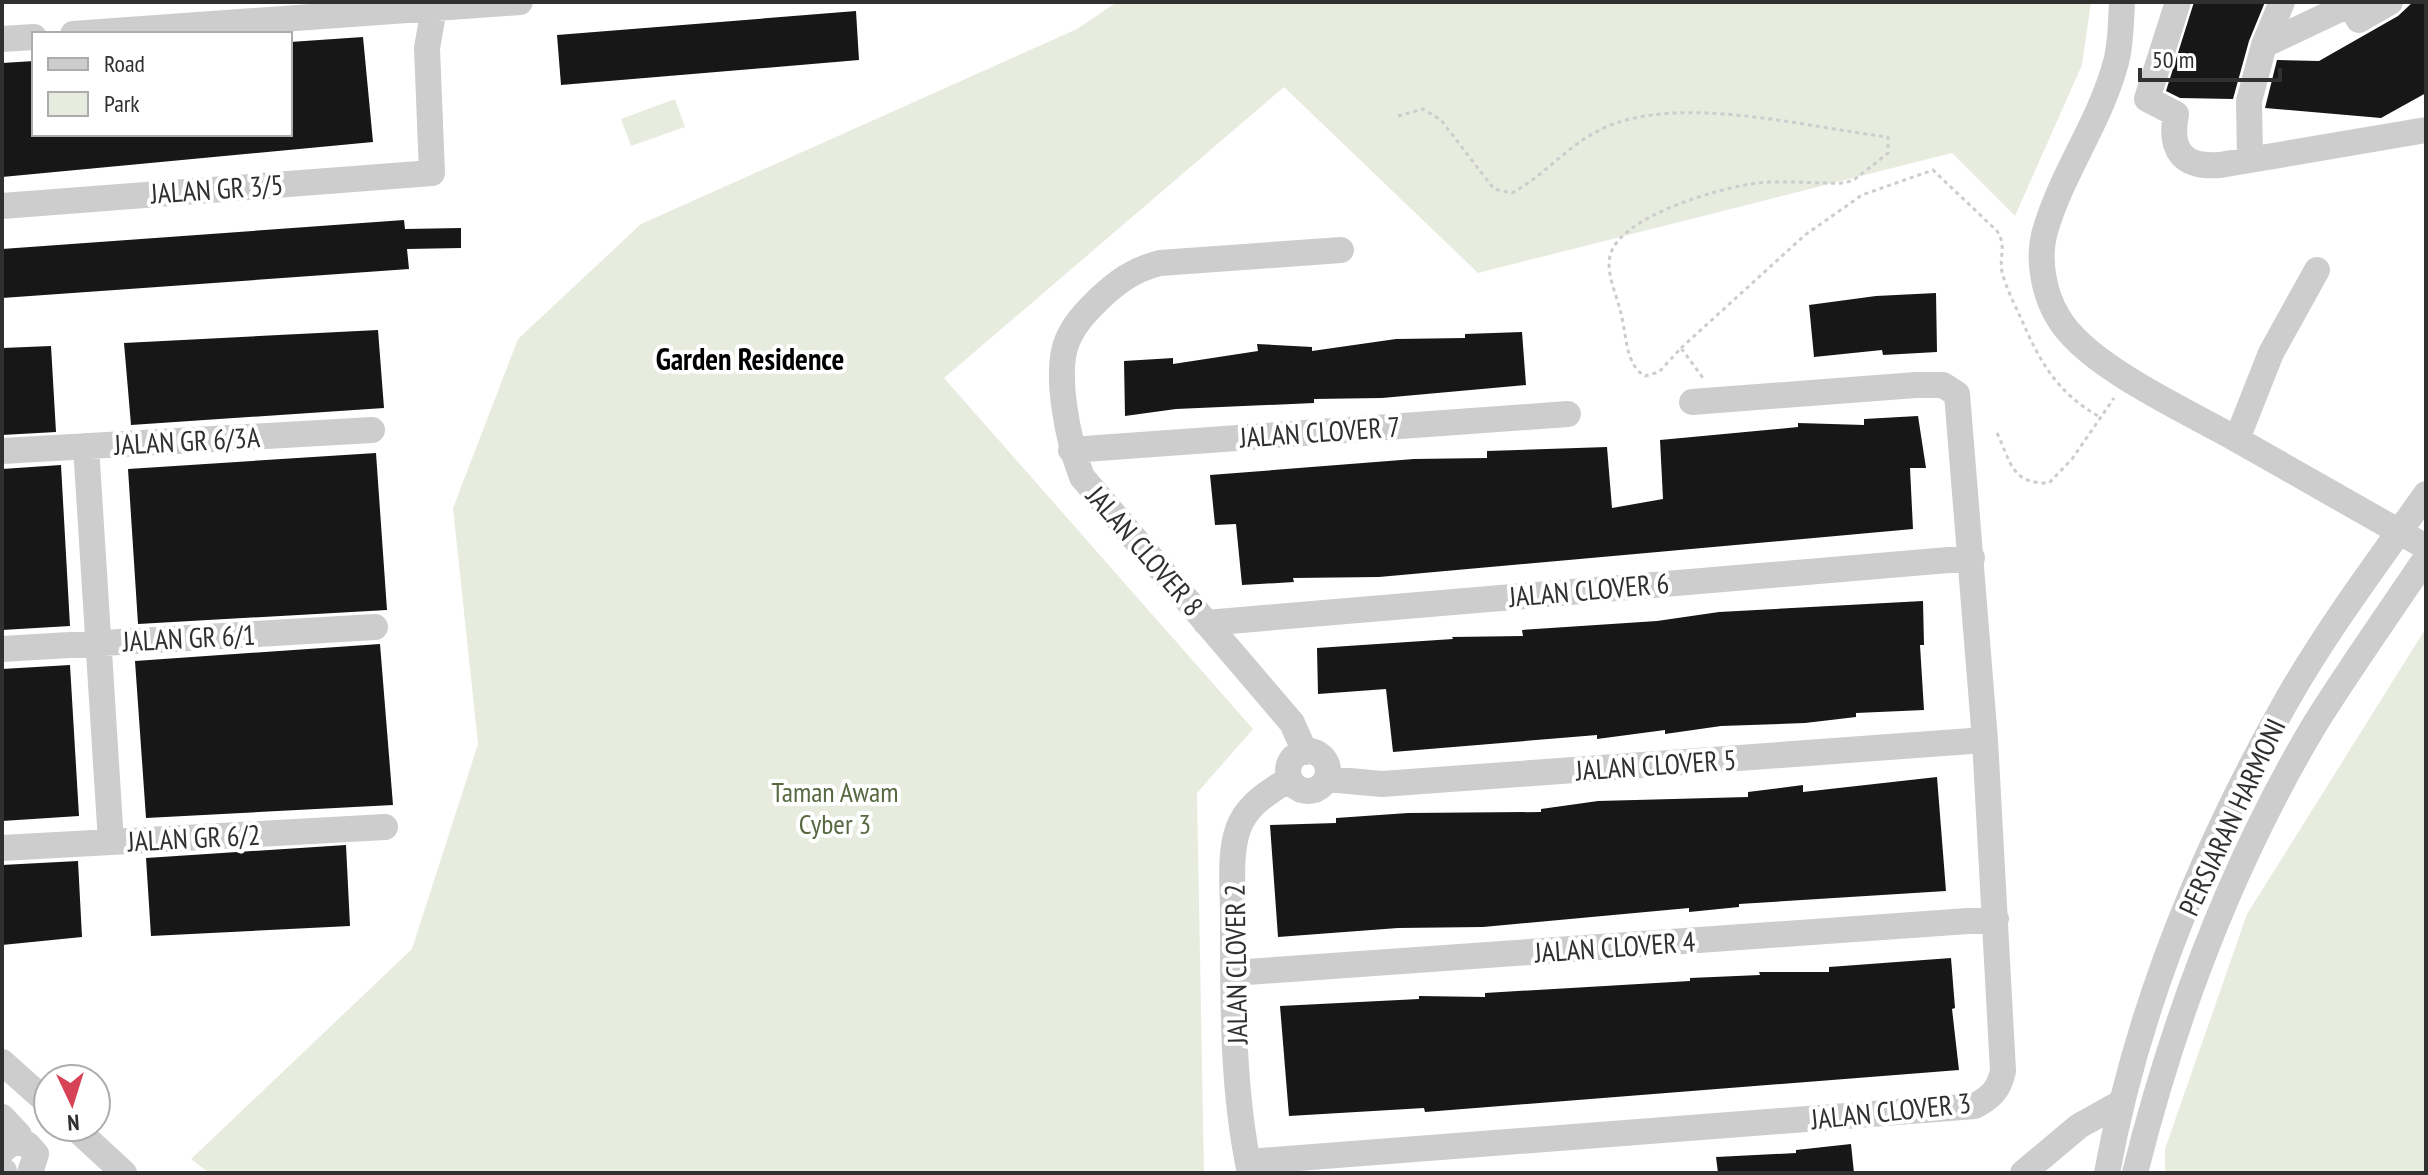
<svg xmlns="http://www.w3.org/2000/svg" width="2428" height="1175" viewBox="0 0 2428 1175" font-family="'PT Sans Narrow',sans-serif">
<rect width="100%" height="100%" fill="#fff"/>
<!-- green -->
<path fill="#e7ecdf" d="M1117 2H2091L2082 65 2015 216 1952 153 1478 273 1284 87 944 378 1253 729 1197 793 1204 1173H209L191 1159 412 949 478 744 453 508 518 339 641 224 1077 29Z
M675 99 685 127 631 146 621 119Z
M2426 628V1173H2165V1149L2247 914Z"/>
<!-- building -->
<path fill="#171717" d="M2194 2H2265L2249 41 2233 99 2180 98 2166 91Z
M2413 2H2426V93L2381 118 2265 108 2277 60 2319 61 2398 16Z
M856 11 859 60 561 85 557 35Z
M363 37 373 142 2 177V63L34 61V134H290V42Z
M404 220 405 229 461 228V248L407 249 409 269 2 298V249Z
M1936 293 1937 352 1883 355 1882 350 1814 357 1809 305 1876 296Z
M378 330 384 408 131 425 124 343Z
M1522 332 1526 385 1382 398 1314 399V403L1176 409 1125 416 1124 361 1173 358V364L1258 351 1257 344 1312 347V351L1396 339 1465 338V334Z
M51 346 56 432 2 435V348Z
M1918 416 1926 468H1910L1913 529 1379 577 1293 578 1294 582 1242 585 1236 524 1215 525 1210 475 1414 459 1487 458V451L1607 447 1612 508 1663 499 1660 440 1798 427V423L1864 425V419Z
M376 453 387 610 138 624 128 469Z
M61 465 70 626 2 630V469Z
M1923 601 1924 645H1920L1924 710 1856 713V717L1805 723 1721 726 1665 734V730L1597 739V735L1393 752 1386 689 1318 694 1317 648 1453 639 1452 637 1523 636 1522 630 1657 621 1719 612Z
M380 644 393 805 146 818 135 661Z
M70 665 79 816 2 821V669Z
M1937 777 1946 891 1739 904V907L1689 912V908L1483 927 1398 928 1278 937 1270 825 1336 823V818L1408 813 1541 812V809L1598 801 1748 797V792L1803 785V792Z
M346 845 350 926 151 936 146 858Z
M78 861 82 937 2 945V865Z
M1951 958 1955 1008 1952 1009 1959 1070 1425 1112 1424 1108 1289 1116 1280 1006 1419 999V996L1485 997V993L1690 981V978L1760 975 1759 972H1829V967Z
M1851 1144 1854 1173H1718L1716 1157 1796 1153V1150Z"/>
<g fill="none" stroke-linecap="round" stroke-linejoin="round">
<!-- path -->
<path stroke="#cdcdcd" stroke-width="3" stroke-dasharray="4 4" stroke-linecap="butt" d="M1398 116 1423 109 1441 120 1494 189 1512 193C1547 174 1569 143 1606 127 1682 94 1805 127 1888 137V153L1854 180 1844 183C1816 184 1787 180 1758 183 1722 187 1619 216 1610 256 1606 273 1616 293 1620 310 1627 332 1624 364 1645 376L1659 372 1681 348 1703 378
M1681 348 1805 235 1862 195 1933 170 1997 231C2007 246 1999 256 2002 272 2006 287 2014 304 2021 318 2039 361 2058 394 2100 417
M1997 433C2011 462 2011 484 2049 483L2072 459 2114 398"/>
<!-- minor -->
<path stroke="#cdcdcd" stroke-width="26" d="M2122 2C2121 21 2121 44 2116 62 2100 123 2060 175 2044 235 2038 261 2044 294 2058 317 2086 366 2187 411 2236 439 2300 475 2363 511 2426 547
M2178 2 2147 99 2176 114C2169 150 2182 168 2220 165L2426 130
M2348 2 2359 20 2390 2
M73 34 520 2
M2 39 34 37
M2264 45 2355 2
M2250 160 2249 101 2264 45 2282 2
M2 206 432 173 427 48 435 2
M2237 439 2271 353 2317 270
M86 446 111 842
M1071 450 1568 414
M2 451 372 430
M1206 623 1972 558
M2 649 375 627
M1288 771a20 20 0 1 1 40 0a20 20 0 1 1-40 0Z
M1305 752 1292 723 1082 477C1069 444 1053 372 1068 339 1075 323 1086 312 1098 300 1118 281 1133 270 1160 263L1341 250
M1327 779 1382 784 1985 740
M2 848 385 827
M1233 973 1996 919
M2 1062 48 1103
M2 1117 19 1135 20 1142
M74 1127 124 1173
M2 1151 13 1142 27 1144 36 1154 30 1173
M1248 1162 1975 1106C1991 1097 1999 1090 2003 1071L1985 740 1957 394 1943 385H1916L1692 402
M2 1173 4 1171
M1250 1173C1232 1090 1233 999 1233 915 1233 887 1229 856 1238 829 1247 804 1268 793 1289 779
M2023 1173 2079 1126 2122 1102
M2107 1173C2137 1008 2205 845 2287 700 2328 628 2378 562 2426 494
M2135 1173C2174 1017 2232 863 2315 724 2350 668 2389 613 2426 558"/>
</g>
<g text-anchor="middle" stroke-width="8" stroke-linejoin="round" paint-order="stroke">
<!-- street labels -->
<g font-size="28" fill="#303030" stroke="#fff">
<text transform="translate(217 189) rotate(-4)" y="10">JALAN GR 3/5</text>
<text transform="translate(1320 432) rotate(-4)" y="10">JALAN CLOVER 7</text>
<text transform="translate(187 441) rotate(-3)" y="10">JALAN GR 6/3A</text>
<text transform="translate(1145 551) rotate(49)" y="10">JALAN CLOVER 8</text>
<text transform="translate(1589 590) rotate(-5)" y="10">JALAN CLOVER 6</text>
<text transform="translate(189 638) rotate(-3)" y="10">JALAN GR 6/1</text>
<text transform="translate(1656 765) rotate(-4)" y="10">JALAN CLOVER 5</text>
<text transform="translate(2232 817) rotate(-65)" y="10">PERSIARAN HARMONI</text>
<text transform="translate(194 838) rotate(-3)" y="10">JALAN GR 6/2</text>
<text transform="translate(1615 947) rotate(-4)" y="10">JALAN CLOVER 4</text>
<text transform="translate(1236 964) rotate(-91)" y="10">JALAN CLOVER 2</text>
<text transform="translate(1891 1111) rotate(-6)" y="10">JALAN CLOVER 3</text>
</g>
<!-- park labels -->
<g font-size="28" fill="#566941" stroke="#fff">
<text x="835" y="802">Taman Awam<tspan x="835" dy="32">Cyber 3</tspan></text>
</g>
<!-- neighbourhood labels -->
<g font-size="30" font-weight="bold" fill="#000" stroke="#fff">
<text x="750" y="370">Garden Residence</text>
</g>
</g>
<!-- border -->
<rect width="2428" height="1175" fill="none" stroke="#303030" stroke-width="8"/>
<!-- legend -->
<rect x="32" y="32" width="260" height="104" fill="#ffffff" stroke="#acacac" stroke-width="2"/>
<rect x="48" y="58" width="40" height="12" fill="#cdcdcd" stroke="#acacac" stroke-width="2"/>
<text x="104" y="72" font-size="24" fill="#303030">Road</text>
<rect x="48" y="92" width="40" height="24" fill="#e7ecdf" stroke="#acacac" stroke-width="2"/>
<text x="104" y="112" font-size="24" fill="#303030">Park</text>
<!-- north arrow -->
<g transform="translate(72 1103) rotate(176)"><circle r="38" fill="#ffffff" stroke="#acacac" stroke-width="2"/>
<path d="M0-6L14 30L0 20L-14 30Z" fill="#d74256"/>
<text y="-12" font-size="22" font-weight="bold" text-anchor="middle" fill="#303030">N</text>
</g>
<!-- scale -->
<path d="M2140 68v12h140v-12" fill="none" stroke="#303030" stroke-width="4"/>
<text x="2152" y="68" font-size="24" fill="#303030" stroke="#ffffff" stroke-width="6" paint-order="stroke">50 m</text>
</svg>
